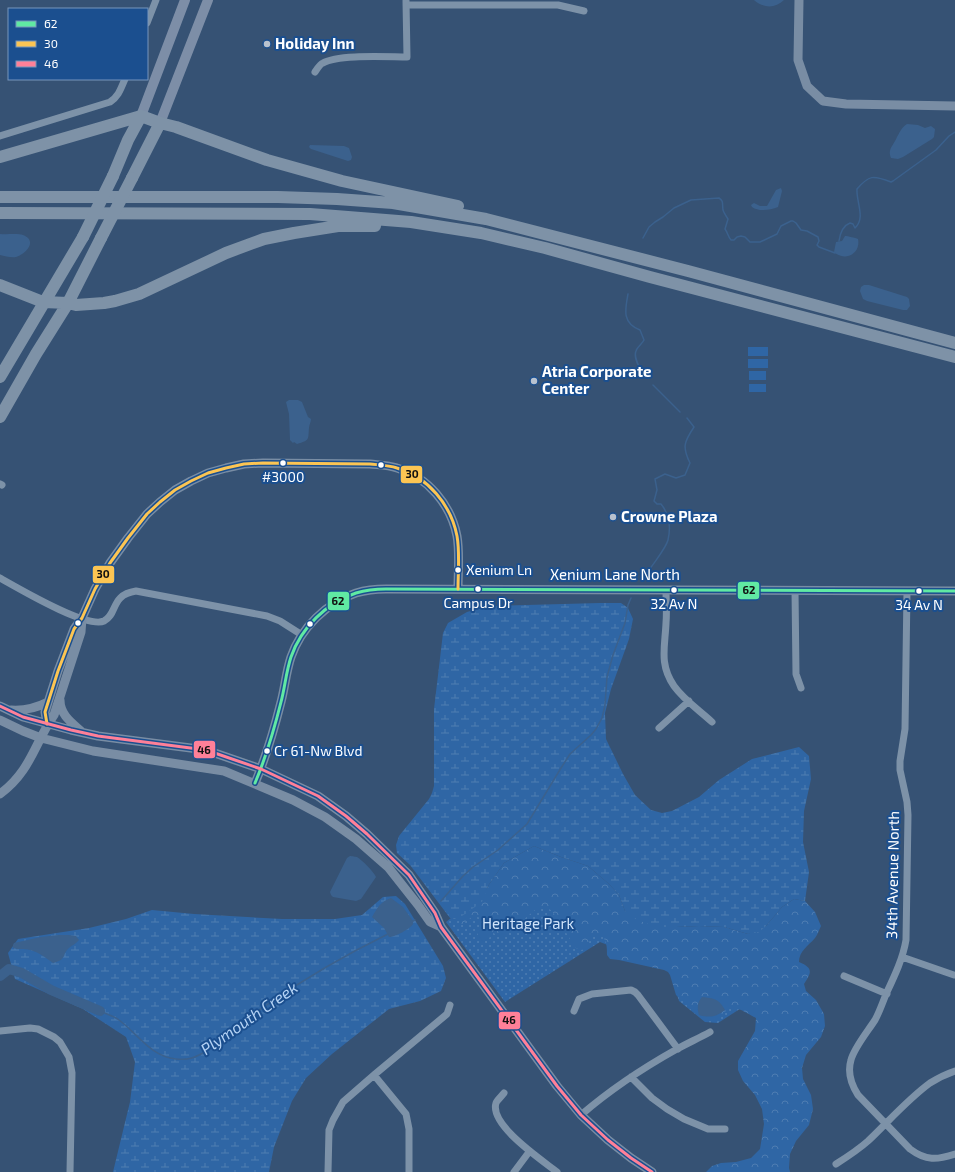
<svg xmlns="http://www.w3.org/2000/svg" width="955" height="1172" viewBox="0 0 955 1172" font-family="'Exo 2',sans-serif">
<defs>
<pattern id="grass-dots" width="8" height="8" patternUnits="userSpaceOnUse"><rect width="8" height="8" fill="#2f66a5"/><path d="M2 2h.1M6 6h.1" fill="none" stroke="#4e7db2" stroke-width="1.8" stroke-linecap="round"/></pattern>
<pattern id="forest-crowns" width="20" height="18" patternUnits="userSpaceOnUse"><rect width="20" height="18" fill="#2f66a5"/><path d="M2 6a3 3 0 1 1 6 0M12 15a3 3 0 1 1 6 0" fill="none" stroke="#4e7db2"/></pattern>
<pattern id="wetland-marsh" width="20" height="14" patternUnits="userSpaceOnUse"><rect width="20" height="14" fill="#2f66a5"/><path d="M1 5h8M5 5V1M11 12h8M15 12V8" fill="none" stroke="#4e7db2"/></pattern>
</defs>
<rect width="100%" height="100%" fill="#365274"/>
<!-- grass -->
<path fill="url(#grass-dots)" d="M499 879 746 1005 718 1023 705 1022 679 1001 669 969 600 942 505 1002 446 922Z"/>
<!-- forest -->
<path fill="url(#forest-crowns)" d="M534 846 561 857 588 866 609 884 619 895 625 911 676 927 699 926 724 927 748 934 766 926 782 907 794 899 805 901 815 912 821 926C819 930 818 934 815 938 808 946 799 951 799 962 813 968 812 972 804 984L806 991 816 1000 824 1014 825 1026 821 1037 806 1055 802 1068 803 1079 811 1095 813 1109 809 1125 796 1141 790 1154 789 1168 790 1172H706L712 1166 721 1163 736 1162 751 1158 760 1149 764 1124 762 1109 755 1095 743 1081 738 1070V1061L755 1031 756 1018C750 1015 740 1008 733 1008 724 1008 718 1025 702 1019L676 995 670 975 668 972 664 970 619 960 610 959 607 955C607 947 607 941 601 935H596L591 937 586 949 581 950 576 948 552 911 546 907 536 909 507 934 500 936 496 935 483 923 476 914 461 925C459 921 459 919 462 916L482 902 488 886 504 863Z"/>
<!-- wetland -->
<path fill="url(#wetland-marsh)" d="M600 603H621L628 608 633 619 629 639 611 689 605 713 606 739 623 774 635 795 651 810 662 813 672 811 699 797 719 780 752 759 799 747 809 756 811 779 804 811 803 842 809 872 805 901 794 899 782 907 766 926 759 932 748 934 724 927 699 926 676 927H657L637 920 625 911 619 895 609 884 588 866 561 857 534 846 504 863 488 886 482 902 462 916 460 919 450 918 410 865 397 853 396 845 399 836 429 799 432 793 434 786V709L443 633 448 623 467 612 488 606Z
M396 896 405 904 443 966 446 978 441 991 420 1001 389 1009 332 1054 306 1078 292 1101 274 1147 269 1172H113L130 1102 135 1062 126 1037 83 1009 15 979 8 953 18 939 89 928 126 919 152 910 194 914 282 919H335L362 915 383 897Z"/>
<!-- garden -->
<path fill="#2f66a5" d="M748 347H768V356H748Z
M748 359H768V368H748Z
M749 371H766V380H749Z
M749 384H766V392H749Z
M487 926 493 935 483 942 477 933Z"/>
<!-- water -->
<path fill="#3b618d" d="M754 0H784C775 9 763 8 754 0Z
M907 124 918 125 925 128 931 126 935 129 934 137 932 139 903 157 898 159 891 158C887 149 894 145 897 137 900 132 901 128 907 124Z
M310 145 344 146 349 148 352 157 351 160 348 161 311 149 309 147Z
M781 188 782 191 778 207C770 210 759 212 752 207L751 205 754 203 760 206H767L776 190Z
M0 234C7 235 17 233 23 235 38 241 26 254 16 257 11 258 5 256 0 255Z
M845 236C848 236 855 238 858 239 861 254 845 262 834 252L836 242 842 241Z
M864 285H869L907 297 909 299 910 306 907 310H903L867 301 863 299 860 291 861 287Z
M289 400H298L302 402 308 417 311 419C311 422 309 425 309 428 308 440 310 440 297 444L294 442 293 443 290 440 289 414 286 402Z
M350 856C352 856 356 857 357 857 362 860 374 872 376 877L361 899 356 901 333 897 331 895 330 892 347 858Z
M391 898 403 907 413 921V924C410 929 395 937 389 937L384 928 372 917C378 907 380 902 391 898Z
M59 935H68L76 936 79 940C76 944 72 945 69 948 61 955 68 959 53 963 46 958 39 952 30 950 24 948 19 950 13 948V945L14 943 41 937Z
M702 997C714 998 719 999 725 1010 716 1017 710 1018 699 1015 697 1008 697 1003 702 997Z"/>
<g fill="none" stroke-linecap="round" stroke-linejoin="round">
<!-- stream -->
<path stroke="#3b618d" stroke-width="1.5" d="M643 238 649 227 655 222 663 217 674 208 691 200 719 198C724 201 722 204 723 210 724 213 726 216 728 219L725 229C728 233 728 237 731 240H734L737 237 741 236 745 237 750 242H760L777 234 781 226 791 221H793L796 223 801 230 807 231 818 237 819 241 817 245 819 247 835 253
M839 241C840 234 842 226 850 223L853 224 855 228C866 218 856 202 857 189 869 175 873 175 891 182L893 181 936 150 949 136 955 132
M628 294C625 310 622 323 640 330L644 340C642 344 637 347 636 351 633 358 640 368 643 374
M653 385 680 412
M641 580C647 573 666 548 668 540 671 527 669 514 661 504H657L654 501 657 490 655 479 665 474 676 478 685 475 690 463C682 447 684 442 694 427L687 418
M441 901 463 876 473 867 498 850 527 824 561 768 570 754 591 735 596 729 602 718 605 705 607 677 613 655 625 623 628 605 631 598
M411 922 415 920
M100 1011C106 1014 114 1016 119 1020 138 1034 150 1056 176 1059 184 1060 192 1059 199 1055 224 1043 242 1021 265 1006 304 979 345 955 388 934"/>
<!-- river -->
<path stroke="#3b618d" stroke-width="10" d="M0 976 9 969 22 973 51 990 100 1011"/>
<!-- street -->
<path stroke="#7d92a8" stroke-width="7" d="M406 5H558L584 11
M147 23 156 0
M315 72C317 69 320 64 323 63 338 54 388 57 407 57L406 1
M0 136 110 102C119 96 121 88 125 79
M0 484 2 485
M0 578C18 588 87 629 104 621 118 614 110 595 136 591L267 616 280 621 302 635
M666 590C666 601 667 612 666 623 665 647 659 664 674 686 684 700 699 710 712 722
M795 590 796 674 801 688
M907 591 905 729 900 761V770L907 802 908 815 906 940C903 958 895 975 887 992 883 1001 880 1011 875 1020 868 1031 854 1048 851 1060 847 1073 851 1084 858 1095L910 1149C926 1161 937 1160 955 1154
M659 728 689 701
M902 957 954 975
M844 976 887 994
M574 1011 579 999 592 994 631 990 635 992 638 995 678 1049
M0 1031 30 1028 38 1029 54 1037 60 1042 69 1057 72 1073 70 1172
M374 1075 406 1114 409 1129V1172
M631 1077 652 1098 667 1109 684 1119 708 1129H725
M504 1093C502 1096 497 1100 496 1103 489 1125 542 1160 557 1172
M581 1115C611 1089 643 1068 677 1049 688 1043 699 1038 710 1032
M836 1164C847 1157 858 1150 868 1141 888 1122 908 1099 930 1083 938 1078 946 1074 955 1071
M328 1172 329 1130 333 1120 343 1102 374 1075 447 1014 450 1005
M514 1172 529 1152"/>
<!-- secondary -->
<path stroke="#798da4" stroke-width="9" d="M799 0 798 60 807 86 823 101 846 104 955 106
M60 700C60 715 72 723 82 732
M0 706 23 717 71 730 98 736 206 750 261 769 318 796 346 816 367 834 409 875 435 913 441 927 557 1086 581 1115 608 1140 631 1158 652 1172
M11 710C25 711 36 708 48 702
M0 720 23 731 41 738 93 751 224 771 293 800 325 817 356 839 388 867 418 905 430 922 441 927
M47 724 45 712 58 671 74 629 82 618 95 589 110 563 128 538 147 514 160 502 175 490 191 481 208 473 226 468 244 464 263 463 370 464C379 465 388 465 397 468 428 477 451 505 457 536 460 553 458 572 458 589
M255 783C266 757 274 730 281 702 285 687 286 672 291 657 301 628 326 603 356 593 366 590 376 589 386 589L955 591
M0 794C31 771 34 744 54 715L81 632 82 618"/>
<!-- primary -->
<path stroke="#7d8ea7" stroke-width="10" d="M141 116 185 0
M160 123 208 0"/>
<!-- highway -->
<path stroke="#7e92a7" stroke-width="12" d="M0 157 141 116 160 123 176 127 267 160 342 181 458 206
M113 176 128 140 141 116
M132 178 160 123
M0 197H278L337 199 393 203 486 219 688 271 955 343
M0 213 310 214 411 222 481 233 545 248 650 277 955 357
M0 285 43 302 68 303 76 305 104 303 115 301 139 294 226 253 264 239 294 233 338 226H375
M0 377 83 237
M0 417 36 354 68 303 101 238"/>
<!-- highway-bridge -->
<path stroke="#7e92a7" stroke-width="12" d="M83 237 113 176
M101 238 132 178"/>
<defs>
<path id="bus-1" d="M255 783C266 757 274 730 281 702 285 687 286 672 291 657 301 628 326 603 356 593 366 590 376 589 386 589L955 591"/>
<path id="bus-2" d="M47 724 45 712 58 671 74 629 82 618 95 589 110 563 128 538 147 514 160 502 175 490 191 481 208 473 226 468 244 464 263 463 370 464C379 465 388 465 397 468 428 477 451 505 457 536 460 553 458 572 458 589"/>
<path id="bus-3" d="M0 706 23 717 71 730 98 736 206 750 261 769 318 796 346 816 367 834 409 875 435 913 441 927 557 1086 581 1115 608 1140 631 1158 652 1172"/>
</defs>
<!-- bus-1 casing -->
<use href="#bus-1" stroke="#1b4f8f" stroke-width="6"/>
<!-- bus-2 casing -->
<use href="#bus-2" stroke="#1b4f8f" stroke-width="6"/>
<!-- bus-3 casing -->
<use href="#bus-3" stroke="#1b4f8f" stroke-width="6"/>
<!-- bus-1 -->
<use href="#bus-1" stroke="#60e9a3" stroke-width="3"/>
<!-- bus-2 -->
<use href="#bus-2" stroke="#fcc553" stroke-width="3"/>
<!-- bus-3 -->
<use href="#bus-3" stroke="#ff8098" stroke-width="3"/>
</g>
<!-- markers -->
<g fill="#b9c2ce" stroke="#1b4f8f" stroke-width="1.5">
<circle cx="267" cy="44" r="4"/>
<circle cx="534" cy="381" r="4"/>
<circle cx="613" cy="517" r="4"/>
</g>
<g fill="#fff" stroke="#1b4f8f" stroke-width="1.5">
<circle cx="283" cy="463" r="3.5"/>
<circle cx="381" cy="465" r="3.5"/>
<circle cx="458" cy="570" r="3.5"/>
<circle cx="478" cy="589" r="3.5"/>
<circle cx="674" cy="590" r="3.5"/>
<circle cx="919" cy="591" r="3.5"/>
<circle cx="78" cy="623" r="3.5"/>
<circle cx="310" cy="624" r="3.5"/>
<circle cx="267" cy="751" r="3.5"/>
</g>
<g text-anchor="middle" stroke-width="4" stroke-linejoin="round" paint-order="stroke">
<!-- bus labels -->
<g font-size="14" fill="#fff" stroke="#1b4f8f">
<text x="283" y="482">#3000</text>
<text x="466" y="575" text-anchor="start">Xenium Ln</text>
<text x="478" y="608">Campus Dr</text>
<text x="674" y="609">32 Av N</text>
<text x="919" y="610">34 Av N</text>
<text x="274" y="756" text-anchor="start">Cr 61-Nw Blvd</text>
</g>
<!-- poi labels -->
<g font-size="15" font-weight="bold" fill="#fff" stroke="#1b4f8f" text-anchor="start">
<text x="275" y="49">Holiday Inn</text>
<text x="542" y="377">Atria Corporate<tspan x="542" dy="17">Center</tspan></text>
<text x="621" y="522">Crowne Plaza</text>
</g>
<!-- street labels -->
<g font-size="15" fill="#fff" stroke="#1b4f8f">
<text x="615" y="580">Xenium Lane North</text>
<text transform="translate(893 875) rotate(-89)" y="5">34th Avenue North</text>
</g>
<!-- park labels -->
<g font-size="15" fill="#cfe3fa" stroke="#1b4f8f">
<text x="528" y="929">Heritage Park</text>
</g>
<!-- water labels -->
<g font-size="16" font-style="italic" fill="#b5d3f5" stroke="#1b4f8f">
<text transform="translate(249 1018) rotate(-35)" y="6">Plymouth Creek</text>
</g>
</g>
<g stroke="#1b4f8f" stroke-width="1.5">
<rect x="400" y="465" width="23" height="19" rx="4" fill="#fcc553"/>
<rect x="92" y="565" width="23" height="19" rx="4" fill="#fcc553"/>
<rect x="737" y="581" width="23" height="19" rx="4" fill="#60e9a3"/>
<rect x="327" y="591" width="23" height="20" rx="4" fill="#60e9a3"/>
<rect x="193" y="740" width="23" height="19" rx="4" fill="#ff8098"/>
<rect x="498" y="1011" width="23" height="19" rx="4" fill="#ff8098"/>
</g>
<g font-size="11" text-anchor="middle" font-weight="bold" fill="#111">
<text x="412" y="478">30</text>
<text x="103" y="578">30</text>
<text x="749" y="594">62</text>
<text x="338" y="605">62</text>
<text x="204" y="754">46</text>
<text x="509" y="1024">46</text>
</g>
<!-- legend -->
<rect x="8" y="8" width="140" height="72" fill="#1b4f8f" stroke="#7695bc"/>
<rect x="16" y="21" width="20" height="6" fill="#60e9a3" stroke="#7695bc"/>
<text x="44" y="28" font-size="12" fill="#ffffff">62</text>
<rect x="16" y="41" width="20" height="6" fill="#fcc553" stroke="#7695bc"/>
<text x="44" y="48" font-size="12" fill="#ffffff">30</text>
<rect x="16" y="61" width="20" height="6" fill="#ff8098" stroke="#7695bc"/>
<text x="44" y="68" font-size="12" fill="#ffffff">46</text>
</svg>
